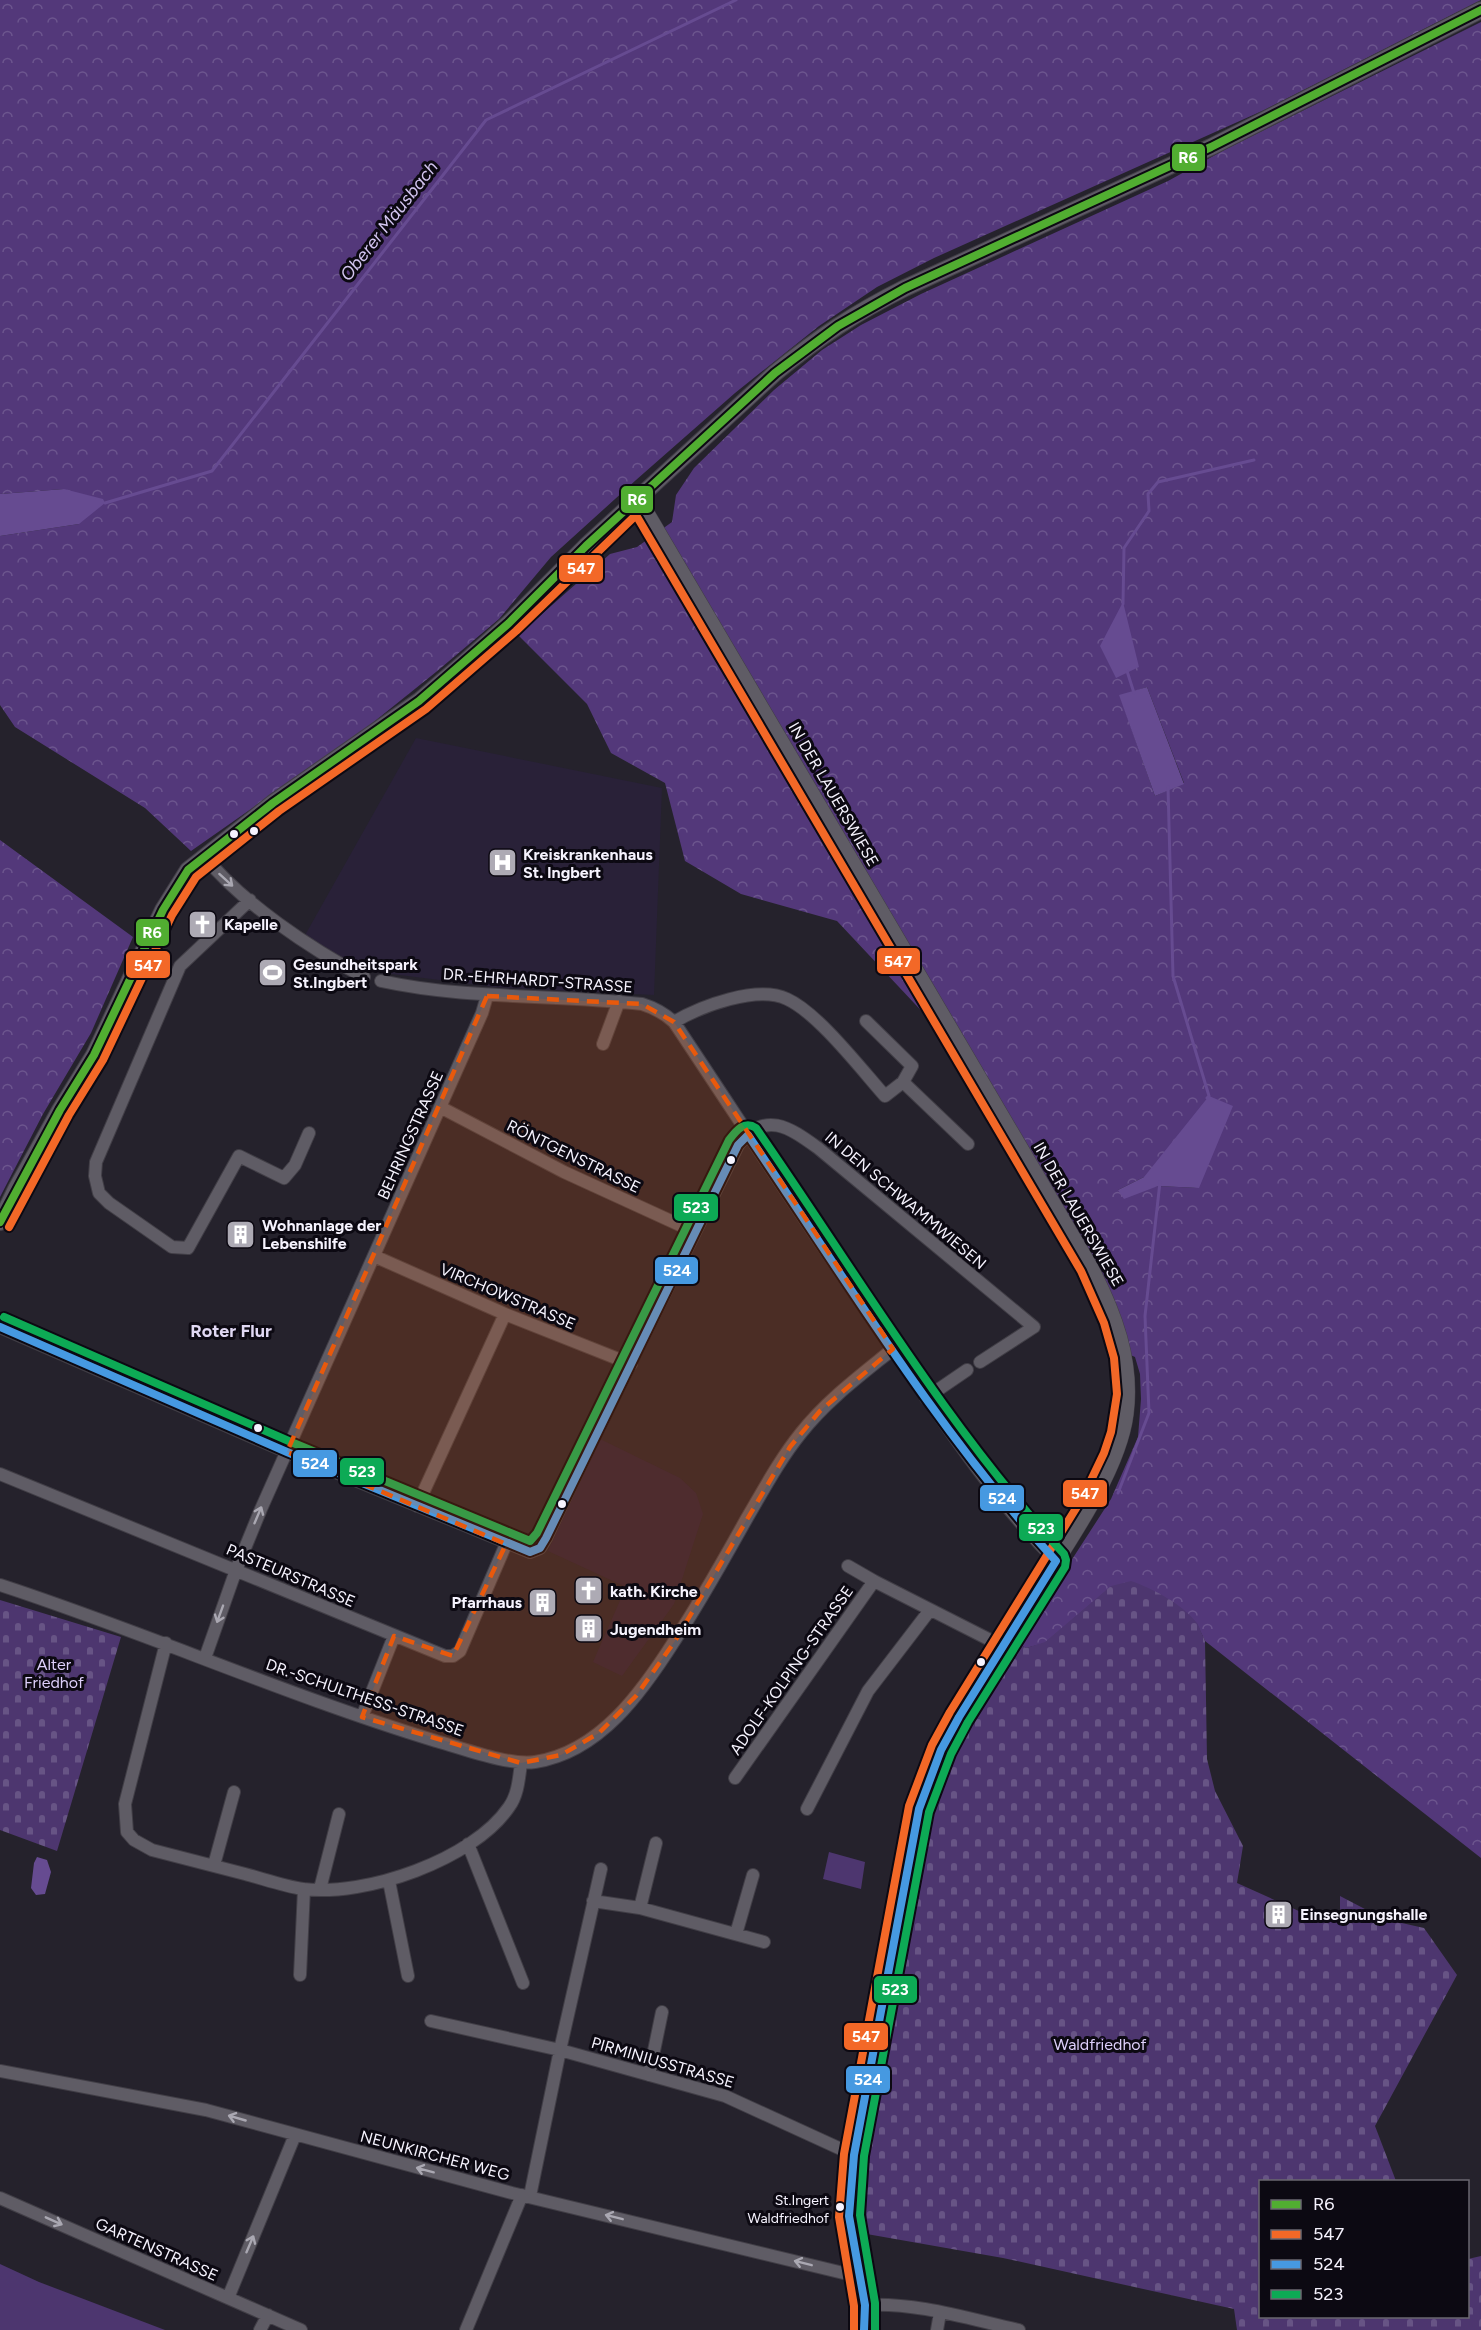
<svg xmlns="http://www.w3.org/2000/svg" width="1481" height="2330" viewBox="0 0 1481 2330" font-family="Figtree,sans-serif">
<defs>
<pattern id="forest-crowns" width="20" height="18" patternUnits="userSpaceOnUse" patternTransform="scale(1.5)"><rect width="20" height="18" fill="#53387a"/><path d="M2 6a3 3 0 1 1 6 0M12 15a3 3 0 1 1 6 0" fill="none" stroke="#6c558e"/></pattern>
<pattern id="cemetery-stones" width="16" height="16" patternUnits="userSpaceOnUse" patternTransform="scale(1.5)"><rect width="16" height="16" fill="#4d366f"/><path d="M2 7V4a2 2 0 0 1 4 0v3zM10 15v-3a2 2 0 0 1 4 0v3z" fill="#675485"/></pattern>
</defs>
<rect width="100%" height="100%" fill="#25222c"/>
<!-- built -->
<path fill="#292138" d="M416 738 662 788 654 995 495 987 368 971 304 937Z
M600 1439 680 1478 696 1493 703 1514 674 1604 622 1676 593 1662 626 1587 548 1551Z"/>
<!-- green -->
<path fill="#4d366f" d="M829 1852 865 1862 861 1889 823 1879Z
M0 2264 39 2282 165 2330H0Z"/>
<!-- forest -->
<path fill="url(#forest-crowns)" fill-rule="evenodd" d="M0 0H1481L1262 111 934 258 877 287 819 326 735 393 636 480 551 557 499 619 436 672 365 729 191 851 145 808 15 727 0 705V536L79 524 64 489 0 494Z
M1481 22V1858L1205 1641 1197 1624 1112 1586 1045 1643 1026 1648 1018 1643 1111 1499 1138 1437 1141 1399 1140 1374 1135 1357 1115 1348 1092 1288 930 1020 837 921 741 894 685 861 665 783 611 753 587 704 518 635 610 554 637 547 672 522 676 495 694 468 774 390 822 350 861 325 921 294 1168 181 1226 149ZM1147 687 1184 783 1155 796 1120 696ZM1144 1177 1199 1188 1158 1186 1118 1190Z
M0 840 133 937 91 1033 43 1114 0 1197Z"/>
<!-- cemetery -->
<path fill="url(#cemetery-stones)" d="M1131 1581C1154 1589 1182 1604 1197 1623 1200 1628 1202 1635 1205 1641L1207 1759 1215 1791 1243 1846 1237 1883 1312 1917 1340 1921V1896L1384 1919 1424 1928 1457 1975 1375 2126 1396 2181 1260 2182V2316H1468V2259L1481 2256V2330H1237L1234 2309 1003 2258 861 2233 858 2215 861 2163 918 1861 955 1745 1018 1643 1026 1648 1045 1642 1111 1586Z
M0 1600 121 1637 57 1851 0 1830Z"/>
<!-- water -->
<path fill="#664b91" d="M64 489 103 499 105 503 79 524 0 536V494Z
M1123 602 1139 667 1116 678 1100 646Z
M1147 687 1184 784 1155 796 1119 695Z
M1209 1096 1233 1106 1199 1188 1158 1186 1124 1199 1118 1190 1144 1177Z
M37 1857 47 1860 51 1872 45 1894 36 1895 31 1888 34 1863Z"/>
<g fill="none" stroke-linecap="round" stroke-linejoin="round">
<!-- stream -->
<path stroke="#664b91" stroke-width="3" d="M105 503 212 471 486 120 736 0
M1123 604 1124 548 1149 511 1148 494 1158 482 1254 460
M1127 671 1134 693
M1168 787 1173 976 1209 1096 1207 1098
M1118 1493 1149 1413 1145 1316 1160 1182"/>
<defs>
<path id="minor" d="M204 856C242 903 311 949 364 977
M250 900 180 966 96 1162 95 1176 99 1193 109 1203 172 1247 188 1248 239 1156 284 1178 295 1165 309 1133
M381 981C469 1000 554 994 642 1004 655 1008 664 1013 674 1022 750 1136 824 1251 903 1363 950 1431 997 1502 1056 1561
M674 1022C701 1006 757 985 787 999 818 1013 861 1069 885 1096L903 1082 912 1066 866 1021
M603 1044 619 1001
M903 1082 968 1144
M440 1107 564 1172 695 1232
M374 1256 505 1314 631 1364
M0 1327 287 1452 530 1552 540 1548 546 1538C607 1406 674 1276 738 1145 765 1110 789 1127 818 1148L1034 1327 980 1362
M926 1398 967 1370
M0 1474 445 1656H453L460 1651 506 1544
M417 1506 505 1314
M848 1566 874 1581 1002 1646
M0 1585C147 1633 288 1696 436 1741 462 1748 509 1766 535 1762 600 1752 642 1692 675 1640 701 1601 724 1559 747 1518 764 1489 780 1459 801 1433 827 1400 861 1375 893 1349
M166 1643 125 1804 127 1832 134 1840 152 1850C183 1858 214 1866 245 1874 264 1879 284 1886 303 1889 365 1897 473 1860 509 1807 518 1795 519 1778 521 1763
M205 1658 236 1570 261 1509 482 1013 487 996
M362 1717 394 1636
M735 1778 874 1581
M807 1809 868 1691 930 1610
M468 1844 523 1983
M214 1865 234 1792
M389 1881 408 1976
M320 1889 339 1814
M593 1901 640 1908 764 1942
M640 1908 656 1843
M736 1934 753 1875
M300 1975 304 1889
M431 2021 560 2050 725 2096 854 2155
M0 2071 206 2110 512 2193 860 2277
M649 2075 662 2012
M530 2196 560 2050 601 1869
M0 2198 301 2330
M228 2298 295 2135
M865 2305C917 2302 969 2319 1019 2330
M260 2330 268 2315
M466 2330 522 2195
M937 2330 940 2313"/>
<path id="tertiary" d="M638 498 1090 1266C1114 1312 1133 1361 1126 1414 1119 1469 1071 1538 1041 1585 1013 1629 986 1673 959 1717L941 1750 919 1809 887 1971 854 2155 849 2216 865 2305 864 2330"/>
<path id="secondary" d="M0 1222 16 1189 60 1110 94 1055 163 910 188 870 273 803 419 701 466 661 509 623 586 546 775 373C819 337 855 313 905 288L1211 147 1481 10"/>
</defs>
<!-- minor casing -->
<use href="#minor" stroke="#413e46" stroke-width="14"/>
<!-- tertiary casing -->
<use href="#tertiary" stroke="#413e46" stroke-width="16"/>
<!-- secondary casing -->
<use href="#secondary" stroke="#413e46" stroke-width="18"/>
<!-- minor -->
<use href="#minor" stroke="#5f5c65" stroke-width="12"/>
<!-- tertiary -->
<use href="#tertiary" stroke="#5f5c65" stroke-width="15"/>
<!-- secondary -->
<use href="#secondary" stroke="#5e5a65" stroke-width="16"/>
<defs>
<path id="bus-1" d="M0 1222 60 1110 94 1055 163 910 188 870 273 803 419 701 509 623 586 546 775 373 838 326 905 288 1211 147 1481 10"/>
<path id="bus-2" d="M9 1227 69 1115 103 1060 172 915 196 877 279 811 426 709 516 631 636 515 1081 1271 1104 1323 1114 1358 1117 1394 1111 1432 1104 1453 1083 1497 950 1712 932 1745 909 1806 844 2154 839 2217 854 2306V2330"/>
<path id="bus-3" d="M0 1327 287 1452 530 1552 540 1548 546 1538 738 1145 748 1135C846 1280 938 1432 1056 1561L959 1717 941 1750 919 1809 854 2155 849 2216 865 2305 864 2330"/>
<path id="bus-4" d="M4 1317 291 1442 530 1541 537 1533 729 1140C736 1131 744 1120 756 1128 856 1272 945 1425 1064 1554L1066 1560 1065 1567 968 1722 951 1754 929 1812 864 2156 860 2215 875 2303V2330"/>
</defs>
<!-- bus-1 casing -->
<use href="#bus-1" stroke="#0c0912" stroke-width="12"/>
<!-- bus-2 casing -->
<use href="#bus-2" stroke="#0c0912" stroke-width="12"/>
<!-- bus-3 casing -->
<use href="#bus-3" stroke="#0c0912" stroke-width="12"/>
<!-- bus-4 casing -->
<use href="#bus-4" stroke="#0c0912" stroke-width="12"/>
<!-- bus-1 -->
<use href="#bus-1" stroke="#51ae31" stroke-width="8"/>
<!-- bus-2 -->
<use href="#bus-2" stroke="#f36827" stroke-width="8"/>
<!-- bus-3 -->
<use href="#bus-3" stroke="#4699e1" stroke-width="8"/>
<!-- bus-4 -->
<use href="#bus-4" stroke="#0daa55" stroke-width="8"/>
</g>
<!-- one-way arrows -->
<defs><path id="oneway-shaft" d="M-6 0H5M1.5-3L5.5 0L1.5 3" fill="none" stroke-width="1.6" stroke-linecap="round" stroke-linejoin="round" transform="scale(1.5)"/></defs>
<g stroke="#aaa8b2">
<use href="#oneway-shaft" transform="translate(226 880) rotate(42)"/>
<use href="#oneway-shaft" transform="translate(258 1515) rotate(-67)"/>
<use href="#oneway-shaft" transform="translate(220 1614) rotate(110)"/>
<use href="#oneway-shaft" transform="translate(237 2118) rotate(-164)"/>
<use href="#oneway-shaft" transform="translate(425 2170) rotate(-165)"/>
<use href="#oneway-shaft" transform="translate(614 2217) rotate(-166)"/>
<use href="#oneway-shaft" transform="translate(54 2221) rotate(24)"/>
<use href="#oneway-shaft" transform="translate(250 2244) rotate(-67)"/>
<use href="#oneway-shaft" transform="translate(803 2263) rotate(-166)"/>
</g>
<!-- marked area -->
<path fill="#e8590c" fill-opacity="0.2" stroke="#e8590c" stroke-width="4.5" stroke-dasharray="12 8" stroke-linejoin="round" d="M487 996 642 1004 674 1022 893 1349 820 1411 790 1447 675 1641 636 1696 599 1733 561 1755 521 1763 362 1717 394 1636 453 1656 506 1544 287 1452Z"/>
<!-- icons -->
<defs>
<symbol id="hospital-square" viewBox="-11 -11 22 22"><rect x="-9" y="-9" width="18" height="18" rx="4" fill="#adaab4" stroke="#0c0912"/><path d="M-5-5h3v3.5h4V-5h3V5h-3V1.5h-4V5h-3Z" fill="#fff"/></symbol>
<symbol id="church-square" viewBox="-11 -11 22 22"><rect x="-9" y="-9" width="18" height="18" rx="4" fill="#adaab4" stroke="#0c0912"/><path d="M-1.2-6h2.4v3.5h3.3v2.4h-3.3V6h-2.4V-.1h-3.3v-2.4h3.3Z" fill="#fff"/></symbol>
<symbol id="stadium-square" viewBox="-11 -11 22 22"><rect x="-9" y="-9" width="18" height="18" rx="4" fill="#adaab4" stroke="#0c0912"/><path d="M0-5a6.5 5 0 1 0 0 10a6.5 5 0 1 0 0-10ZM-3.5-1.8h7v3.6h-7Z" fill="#fff"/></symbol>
<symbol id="building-square" viewBox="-11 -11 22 22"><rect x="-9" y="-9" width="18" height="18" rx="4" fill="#adaab4" stroke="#0c0912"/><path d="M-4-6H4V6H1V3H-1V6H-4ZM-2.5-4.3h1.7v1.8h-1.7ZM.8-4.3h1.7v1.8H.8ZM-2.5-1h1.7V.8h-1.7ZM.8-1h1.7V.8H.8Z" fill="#fff"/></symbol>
</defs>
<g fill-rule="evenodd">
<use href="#hospital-square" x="486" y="846" width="33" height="33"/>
<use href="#church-square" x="186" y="908" width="33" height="33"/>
<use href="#stadium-square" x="256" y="956" width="33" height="33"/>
<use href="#building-square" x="224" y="1218" width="33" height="33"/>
<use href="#church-square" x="572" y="1574" width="33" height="33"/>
<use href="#building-square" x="526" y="1586" width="33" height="33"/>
<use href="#building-square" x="572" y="1612" width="33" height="33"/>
<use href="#building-square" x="1262" y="1898" width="33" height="33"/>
</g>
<!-- markers -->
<g fill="#f6f3fe" stroke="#0c0912" stroke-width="2">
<circle cx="254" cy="831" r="5"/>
<circle cx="234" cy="834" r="5"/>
<circle cx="731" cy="1160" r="5"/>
<circle cx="258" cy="1428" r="5"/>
<circle cx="562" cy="1504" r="5"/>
<circle cx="981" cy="1662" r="5"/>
<circle cx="840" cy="2207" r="5"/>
</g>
<g text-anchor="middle" stroke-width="6" stroke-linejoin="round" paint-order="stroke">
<!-- bus labels -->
<g font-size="14" fill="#f6f3fe" stroke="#0c0912" text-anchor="end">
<text x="829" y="2205">St.Ingert<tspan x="829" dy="18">Waldfriedhof</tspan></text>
</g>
<!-- street labels -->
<g font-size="16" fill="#f6f3fe" stroke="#0c0912">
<text transform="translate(834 794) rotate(60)" y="6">IN DER LAUERSWIESE</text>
<text transform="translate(538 980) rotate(4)" y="6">DR.-EHRHARDT-STRASSE</text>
<text transform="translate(410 1135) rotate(-66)" y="6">BEHRINGSTRASSE</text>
<text transform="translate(574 1156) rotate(26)" y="6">RÖNTGENSTRASSE</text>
<text transform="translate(906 1200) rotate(40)" y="6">IN DEN SCHWAMMWIESEN</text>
<text transform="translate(1079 1214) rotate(60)" y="6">IN DER LAUERSWIESE</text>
<text transform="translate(508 1296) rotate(23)" y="6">VIRCHOWSTRASSE</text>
<text transform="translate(291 1575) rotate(23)" y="6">PASTEURSTRASSE</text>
<text transform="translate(791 1670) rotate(-55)" y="6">ADOLF-KOLPING-STRASSE</text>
<text transform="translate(365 1697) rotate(19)" y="6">DR.-SCHULTHESS-STRASSE</text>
<text transform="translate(663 2062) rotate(16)" y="6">PIRMINIUSSTRASSE</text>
<text transform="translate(435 2155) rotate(15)" y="6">NEUNKIRCHER WEG</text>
<text transform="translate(157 2249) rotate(24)" y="6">GARTENSTRASSE</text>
</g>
<!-- poi labels -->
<g font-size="16" font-weight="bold" fill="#f6f3fe" stroke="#0c0912" text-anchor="start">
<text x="523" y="860">Kreiskrankenhaus<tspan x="523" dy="18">St. Ingbert</tspan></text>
<text x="224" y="930">Kapelle</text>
<text x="293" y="970">Gesundheitspark<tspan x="293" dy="18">St.Ingbert</tspan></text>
<text x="262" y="1231">Wohnanlage der<tspan x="262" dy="18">Lebenshilfe</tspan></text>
<text x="610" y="1597">kath. Kirche</text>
<text x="522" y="1608" text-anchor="end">Pfarrhaus</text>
<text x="610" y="1635">Jugendheim</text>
<text x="1300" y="1920">Einsegnungshalle</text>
</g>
<!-- park labels -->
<g font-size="16" fill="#ded0fb" stroke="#0c0912">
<text x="54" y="1670">Alter<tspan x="54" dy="18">Friedhof</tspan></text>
<text x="1100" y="2050">Waldfriedhof</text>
</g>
<!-- water labels -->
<g font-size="18" font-style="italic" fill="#d3c5f0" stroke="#0c0912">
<text transform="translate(389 221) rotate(-52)" y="6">Oberer Mäusbach</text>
</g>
<!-- neighbourhood labels -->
<g font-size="18" font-weight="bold" fill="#e0d8f3" stroke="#0c0912">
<text x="231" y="1337">Roter Flur</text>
</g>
</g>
<g stroke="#0c0912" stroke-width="2">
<rect x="1171" y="143" width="35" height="29" rx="6" fill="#51ae31"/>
<rect x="620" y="485" width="34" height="29" rx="6" fill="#51ae31"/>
<rect x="558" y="554" width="46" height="29" rx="6" fill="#f36827"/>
<rect x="135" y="918" width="35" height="29" rx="6" fill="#51ae31"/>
<rect x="876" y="947" width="45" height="28" rx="6" fill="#f36827"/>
<rect x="125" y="950" width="46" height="29" rx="6" fill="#f36827"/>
<rect x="673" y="1193" width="46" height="29" rx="6" fill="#0daa55"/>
<rect x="654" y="1256" width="45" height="29" rx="6" fill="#4699e1"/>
<rect x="292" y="1449" width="46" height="29" rx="6" fill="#4699e1"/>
<rect x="339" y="1457" width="46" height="29" rx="6" fill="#0daa55"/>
<rect x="1062" y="1479" width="46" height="29" rx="6" fill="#f36827"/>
<rect x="979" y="1484" width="46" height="28" rx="6" fill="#4699e1"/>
<rect x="1018" y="1513" width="46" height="29" rx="6" fill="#0daa55"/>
<rect x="873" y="1975" width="45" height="29" rx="6" fill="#0daa55"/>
<rect x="843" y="2022" width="46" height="29" rx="6" fill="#f36827"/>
<rect x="845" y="2065" width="46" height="29" rx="6" fill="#4699e1"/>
</g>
<g font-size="16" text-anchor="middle" font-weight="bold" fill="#fff">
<text x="1188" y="163">R6</text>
<text x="637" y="505">R6</text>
<text x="581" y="574">547</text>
<text x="152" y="938">R6</text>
<text x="898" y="967">547</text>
<text x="148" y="971">547</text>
<text x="696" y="1213">523</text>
<text x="677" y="1276">524</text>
<text x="315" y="1469">524</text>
<text x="362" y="1477">523</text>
<text x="1085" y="1499">547</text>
<text x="1002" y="1504">524</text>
<text x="1041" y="1534">523</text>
<text x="895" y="1995">523</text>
<text x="866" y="2042">547</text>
<text x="868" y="2085">524</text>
</g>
<!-- legend -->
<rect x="1259" y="2180" width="210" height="138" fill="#0c0912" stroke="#6a6770" stroke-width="1.5"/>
<rect x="1271" y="2200" width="30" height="9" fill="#51ae31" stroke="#6a6770" stroke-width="1.5"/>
<text x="1313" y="2210" font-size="18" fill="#f6f3fe">R6</text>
<rect x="1271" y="2230" width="30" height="9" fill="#f36827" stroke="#6a6770" stroke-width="1.5"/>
<text x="1313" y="2240" font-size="18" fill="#f6f3fe">547</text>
<rect x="1271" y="2260" width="30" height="9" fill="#4699e1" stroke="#6a6770" stroke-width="1.5"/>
<text x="1313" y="2270" font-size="18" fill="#f6f3fe">524</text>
<rect x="1271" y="2290" width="30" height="9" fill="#0daa55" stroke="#6a6770" stroke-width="1.5"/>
<text x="1313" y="2300" font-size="18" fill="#f6f3fe">523</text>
</svg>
